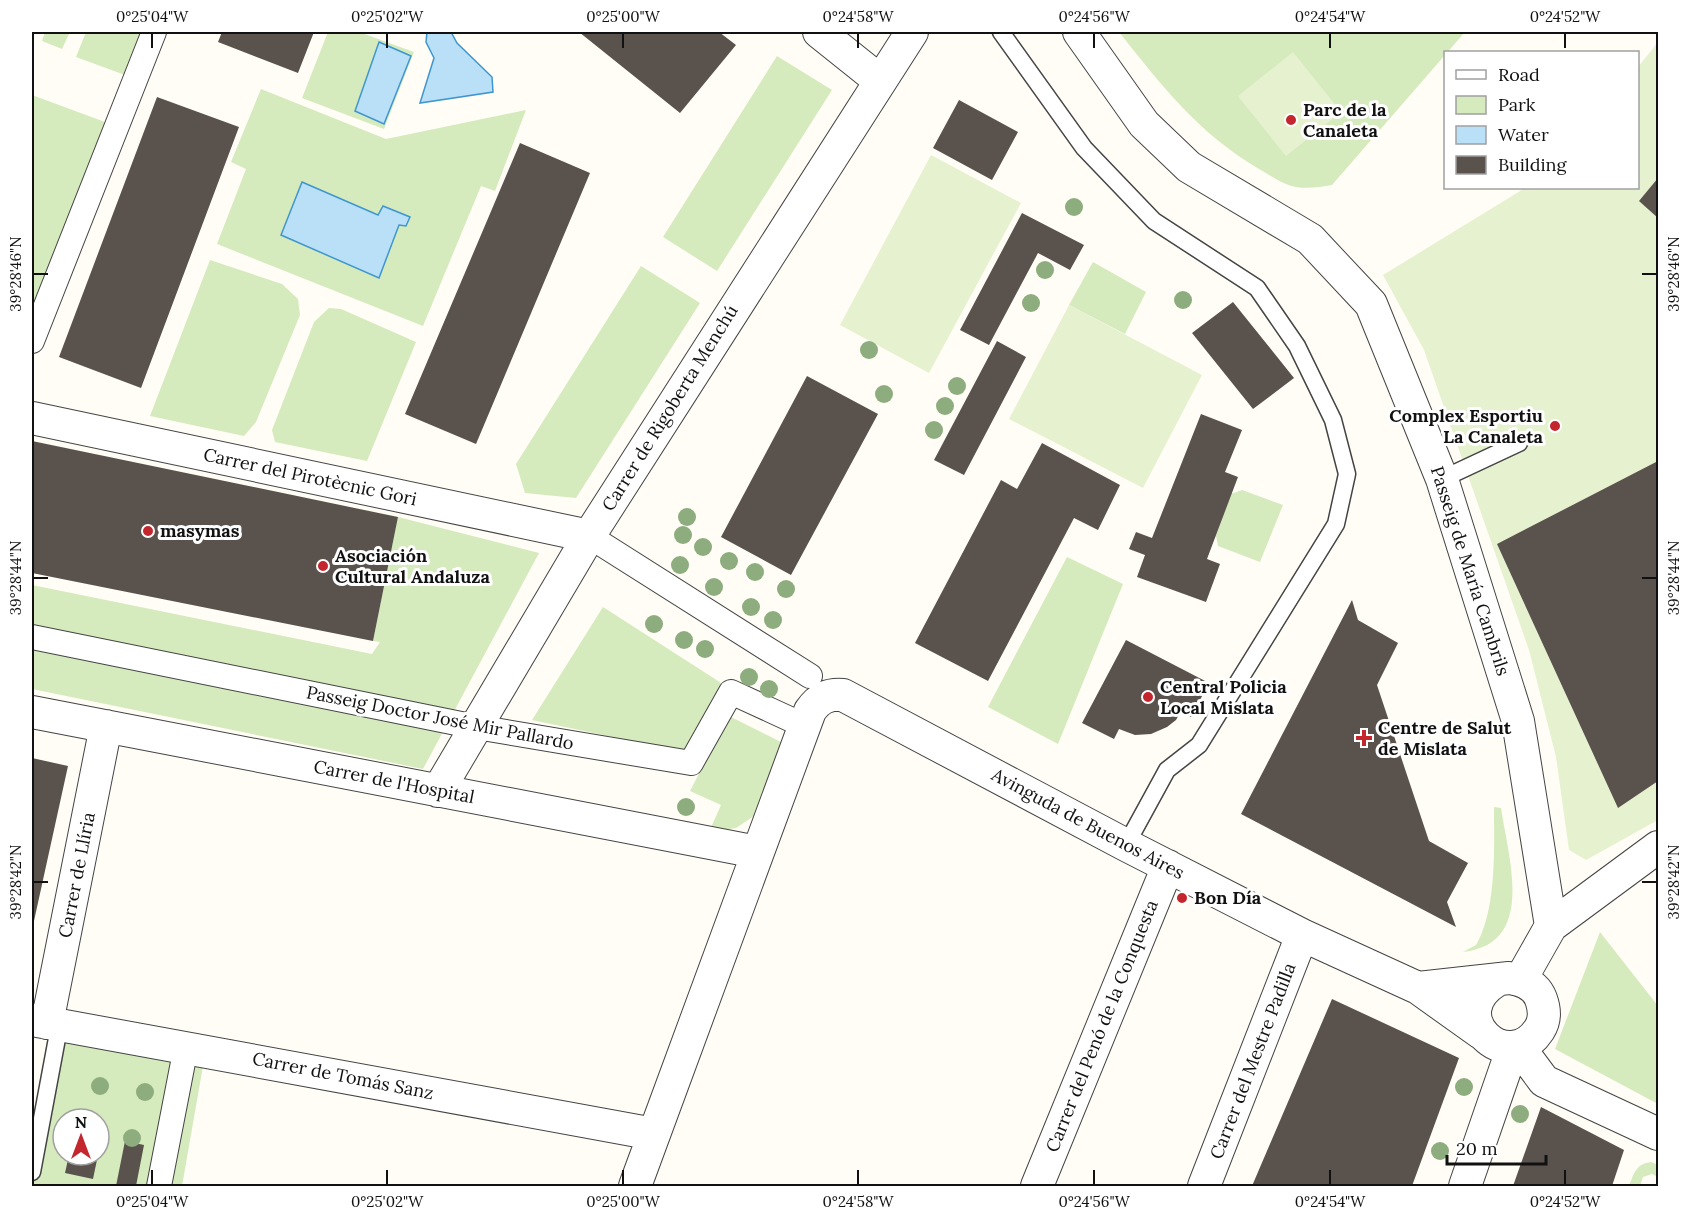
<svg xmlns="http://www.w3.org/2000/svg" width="1690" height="1218" viewBox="0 0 1690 1218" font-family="Lora,serif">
<rect width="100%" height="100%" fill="#fffdf5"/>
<!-- green -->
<path fill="#d5ebbd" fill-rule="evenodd" d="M45 32H70L62 49 42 41Z
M86 32H142L125 75 76 57Z
M328 32H359L414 52 384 129 302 98Z
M1119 32H1465L1332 185C1320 187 1308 189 1296 187 1283 185 1270 175 1259 169 1198 133 1162 86 1119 32Z
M777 56 832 90 717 271 663 237Z
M261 89 386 139 526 110 495 191 481 186 423 326 217 244 246 169 231 162Z
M32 95 105 122 32 310Z
M210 260 282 284 298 299 300 315 256 422 244 436 150 416Z
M1093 262 1146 292 1125 334 1069 305Z
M641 266 700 303 576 498 525 493 516 464Z
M329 308 341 309 416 342 367 461 275 442 272 430 314 322Z
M1242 490 1283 505 1260 562 1218 546 1216 536 1231 494Z
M398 517 539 553 423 769 32 689V585L372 654 380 642 373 641Z
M1067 557 1123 584 1058 744 988 707Z
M603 607 729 688 688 753 532 720Z
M729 716 783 743 757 814 736 828 709 832 721 805 690 791Z
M1494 807 1501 808C1508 857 1537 944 1463 952L1476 945C1497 909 1494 847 1494 807Z
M1600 932 1658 1006V1104L1555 1049Z
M48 1036 203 1066 182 1186H32V1124ZM63 1119H99V1155H63Z
M1651 1162 1658 1165V1177L1652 1174 1643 1177 1640 1186H1629C1634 1173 1636 1164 1651 1162Z"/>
<!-- pitch -->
<path fill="#e6f2cf" d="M1658 42V820L1586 860 1569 850 1556 757 1529 650 1424 350 1383 275 1525 188H1638V67Z
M1293 52 1341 112 1286 156 1238 96Z
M931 155 1021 203 929 373 840 325Z
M1069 305 1202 375 1143 488 1009 419Z"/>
<!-- water -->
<path fill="#b9e0f7" stroke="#3f96cf" stroke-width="1.5" d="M427 32H451L457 43 492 77 493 92 420 103 434 58 426 42Z
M379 42 411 56 384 124 355 111Z
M302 182 378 215 383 206 410 217 406 226 399 225 379 278 281 235Z"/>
<!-- building -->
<path fill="#5a524d" d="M222 32H314L298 73 218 42Z
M579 32H719L736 45 680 113Z
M157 97 239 127 141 388 59 357Z
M959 100 1018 132 992 180 933 148Z
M520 143 590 173 476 444 405 414Z
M1658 178V218L1639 201Z
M1022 213 1084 245 1070 270 1038 253 989 345 960 330Z
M1233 302 1294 378 1253 409 1192 333Z
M997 341 1026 357 964 475 934 460Z
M807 376 878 414 791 575 721 537Z
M1201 414 1242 430 1225 472 1238 477 1207 559 1220 564 1206 602 1137 577 1145 555 1129 549 1136 532 1152 538Z
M32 441 398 517 373 641 32 573Z
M1042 443 1120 485 1098 530 1074 518 988 681 915 643 1001 480 1017 489Z
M1658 461V781L1618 808 1497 544Z
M1352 600 1358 620 1398 643 1377 685 1429 841 1468 863 1447 902 1456 927 1241 814Z
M1126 640 1209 683 1191 717 1181 711 1176 720 1167 727 1151 734 1135 735 1119 729 1114 739 1082 723Z
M32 758 68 766 32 930Z
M1332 999 1459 1058 1412 1186H1252Z
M1541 1107 1624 1150 1612 1186H1513Z
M125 1141 144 1145 136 1186H116Z
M69 1155H98L93 1179 65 1173Z"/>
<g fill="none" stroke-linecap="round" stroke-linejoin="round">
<defs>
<path id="service" d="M1001 32 1084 148 1154 221 1257 288 1297 346 1333 420 1347 474 1336 524 1199 745 1167 770 1126 845
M1442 479 1519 443
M32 1172 58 1033 48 1024"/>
<path id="pedestrian" d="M32 341 154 32
M589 536 810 676
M32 637 476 727 691 763 731 692 805 726
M159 1186 186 1047"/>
<path id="minor" d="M819 32 879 80
M1079 32 1144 124 1189 167 1310 239 1371 304 1442 479 1518 721 1551 926
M32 418 589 536
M32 712 757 852
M438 791 589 536 912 32
M1521 979 1551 926 1658 847
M1418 988 1509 978C1523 980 1536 985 1541 999 1545 1010 1545 1021 1539 1030 1508 1077 1441 1016 1496 981
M32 1020 654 1134
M47 1023 106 726
M1518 1046 1544 1081 1658 1134
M635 1186 810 711C819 698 828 694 843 695L1126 845 1302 935 1418 988 1481 1033
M1037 1186 1168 866
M1204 1186 1302 935
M1465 1186 1513 1047"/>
</defs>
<!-- service casing -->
<use href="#service" stroke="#444" stroke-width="19"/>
<!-- pedestrian casing -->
<use href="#pedestrian" stroke="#444" stroke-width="26"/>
<!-- minor casing -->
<use href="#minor" stroke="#444" stroke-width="34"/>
<!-- service -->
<use href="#service" stroke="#fff" stroke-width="16"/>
<!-- pedestrian -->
<use href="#pedestrian" stroke="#fff" stroke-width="24"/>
<!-- minor -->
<use href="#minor" stroke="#fff" stroke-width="32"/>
</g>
<!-- trees -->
<g fill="#8dad7f">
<circle cx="1074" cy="207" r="9"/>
<circle cx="1045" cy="270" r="9"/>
<circle cx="1183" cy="300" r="9"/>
<circle cx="1031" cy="303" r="9"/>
<circle cx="869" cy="350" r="9"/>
<circle cx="957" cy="386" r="9"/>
<circle cx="884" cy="394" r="9"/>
<circle cx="945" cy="406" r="9"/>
<circle cx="934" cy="430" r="9"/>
<circle cx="687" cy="517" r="9"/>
<circle cx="683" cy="535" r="9"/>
<circle cx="703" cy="547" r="9"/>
<circle cx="729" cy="561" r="9"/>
<circle cx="680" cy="565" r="9"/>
<circle cx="755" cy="572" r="9"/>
<circle cx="714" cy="587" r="9"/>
<circle cx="786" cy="589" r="9"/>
<circle cx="751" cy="607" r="9"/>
<circle cx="773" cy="620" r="9"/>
<circle cx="654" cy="624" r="9"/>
<circle cx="684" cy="640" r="9"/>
<circle cx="705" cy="649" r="9"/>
<circle cx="749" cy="677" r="9"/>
<circle cx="769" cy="689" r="9"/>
<circle cx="686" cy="807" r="9"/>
<circle cx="100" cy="1086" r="9"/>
<circle cx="1464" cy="1087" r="9"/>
<circle cx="145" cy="1092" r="9"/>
<circle cx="1520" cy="1114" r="9"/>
<circle cx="132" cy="1138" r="9"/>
<circle cx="1440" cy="1151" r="9"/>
</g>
<!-- ticks -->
<path fill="none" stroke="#111" stroke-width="2" d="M152 33V48M387 33V48M623 33V48M858 33V48M1094 33V48M1330 33V48M1565 33V48M33 274H48M1642 274H1657M33 578H48M1642 578H1657M33 882H48M1642 882H1657M152 1170V1185M387 1170V1185M623 1170V1185M858 1170V1185M1094 1170V1185M1330 1170V1185M1565 1170V1185"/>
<!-- markers -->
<g fill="#c4262e" stroke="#fff" stroke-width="2">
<circle cx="1291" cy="120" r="6"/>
<circle cx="1555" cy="426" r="6"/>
<circle cx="148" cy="531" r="6"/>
<circle cx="323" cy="566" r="6"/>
<circle cx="1148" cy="697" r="6"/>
<path d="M1361 729h6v6h6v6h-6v6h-6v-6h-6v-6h6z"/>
<circle cx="1182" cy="898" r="6"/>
</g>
<g text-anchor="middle" stroke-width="6" stroke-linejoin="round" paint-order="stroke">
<!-- poi labels -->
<g font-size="18" font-weight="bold" fill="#111" stroke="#fff" text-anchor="start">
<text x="1303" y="116">Parc de la<tspan x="1303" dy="21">Canaleta</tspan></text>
<text x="1543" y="422" text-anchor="end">Complex Esportiu<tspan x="1543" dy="21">La Canaleta</tspan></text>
<text x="160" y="537">masymas</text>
<text x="335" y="562">Asociación<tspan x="335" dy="21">Cultural Andaluza</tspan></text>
<text x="1160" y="693">Central Policia<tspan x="1160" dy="21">Local Mislata</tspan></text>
<text x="1378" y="734">Centre de Salut<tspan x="1378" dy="21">de Mislata</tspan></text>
<text x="1194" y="904">Bon Día</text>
</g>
<!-- street labels -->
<g font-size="18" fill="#111" stroke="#fff">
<text transform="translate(670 408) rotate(-58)" y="6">Carrer de Rigoberta Menchú</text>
<text transform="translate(310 477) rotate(12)" y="6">Carrer del Pirotècnic Gori</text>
<text transform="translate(1470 571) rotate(72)" y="6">Passeig de María Cambrils</text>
<text transform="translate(440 718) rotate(11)" y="6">Passeig Doctor José Mir Pallardo</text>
<text transform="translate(394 782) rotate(11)" y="6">Carrer de l'Hospital</text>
<text transform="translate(1088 824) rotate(28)" y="6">Avinguda de Buenos Aires</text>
<text transform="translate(77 875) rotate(-79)" y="6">Carrer de Llíria</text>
<text transform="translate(1102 1026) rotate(-68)" y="6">Carrer del Penó de la Conquesta</text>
<text transform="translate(1253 1061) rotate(-69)" y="6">Carrer del Mestre Padilla</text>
<text transform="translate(343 1076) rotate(11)" y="6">Carrer de Tomás Sanz</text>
</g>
</g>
<!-- border -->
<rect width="1690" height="1218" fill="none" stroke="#ffffff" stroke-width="66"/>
<!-- legend -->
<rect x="1444" y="51" width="195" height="138" fill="#ffffff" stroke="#a0a0a0" stroke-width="1.5"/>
<rect x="1456" y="70" width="30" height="9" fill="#ffffff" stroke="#a0a0a0" stroke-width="1.5"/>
<text x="1498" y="81" font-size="18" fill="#111111">Road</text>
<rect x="1456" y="96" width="30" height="18" fill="#d5ebbd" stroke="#a0a0a0" stroke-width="1.5"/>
<text x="1498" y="111" font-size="18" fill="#111111">Park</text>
<rect x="1456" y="126" width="30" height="18" fill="#b9e0f7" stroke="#a0a0a0" stroke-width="1.5"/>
<text x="1498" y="141" font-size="18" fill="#111111">Water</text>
<rect x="1456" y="156" width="30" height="18" fill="#5a524d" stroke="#a0a0a0" stroke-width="1.5"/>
<text x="1498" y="171" font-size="18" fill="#111111">Building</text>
<!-- north arrow -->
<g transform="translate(81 1137)"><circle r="28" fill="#ffffff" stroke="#a0a0a0" stroke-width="1.5"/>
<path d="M0-4.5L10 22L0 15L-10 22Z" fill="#c4262e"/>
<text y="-9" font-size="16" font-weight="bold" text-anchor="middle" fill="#111111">N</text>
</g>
<!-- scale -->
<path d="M1447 1155v9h99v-9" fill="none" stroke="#111111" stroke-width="3"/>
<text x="1456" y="1155" font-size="18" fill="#111111" stroke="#ffffff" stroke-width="4.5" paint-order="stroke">20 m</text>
<rect x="33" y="33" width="1624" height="1152" fill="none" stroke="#111" stroke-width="2"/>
<g font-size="15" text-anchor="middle" fill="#111">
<text x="152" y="22">0°25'04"W</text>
<text x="387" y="22">0°25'02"W</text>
<text x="623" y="22">0°25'00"W</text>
<text x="858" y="22">0°24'58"W</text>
<text x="1094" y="22">0°24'56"W</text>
<text x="1330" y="22">0°24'54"W</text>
<text x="1565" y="22">0°24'52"W</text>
<text transform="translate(16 274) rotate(-90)" y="5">39°28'46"N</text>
<text transform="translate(1674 274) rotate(-90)" y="5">39°28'46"N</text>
<text transform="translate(16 578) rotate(-90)" y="5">39°28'44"N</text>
<text transform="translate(1674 578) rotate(-90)" y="5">39°28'44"N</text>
<text transform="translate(16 882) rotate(-90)" y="5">39°28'42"N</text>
<text transform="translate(1674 882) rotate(-90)" y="5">39°28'42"N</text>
<text x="152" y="1207">0°25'04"W</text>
<text x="387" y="1207">0°25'02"W</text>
<text x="623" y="1207">0°25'00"W</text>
<text x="858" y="1207">0°24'58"W</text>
<text x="1094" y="1207">0°24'56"W</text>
<text x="1330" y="1207">0°24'54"W</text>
<text x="1565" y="1207">0°24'52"W</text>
</g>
</svg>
